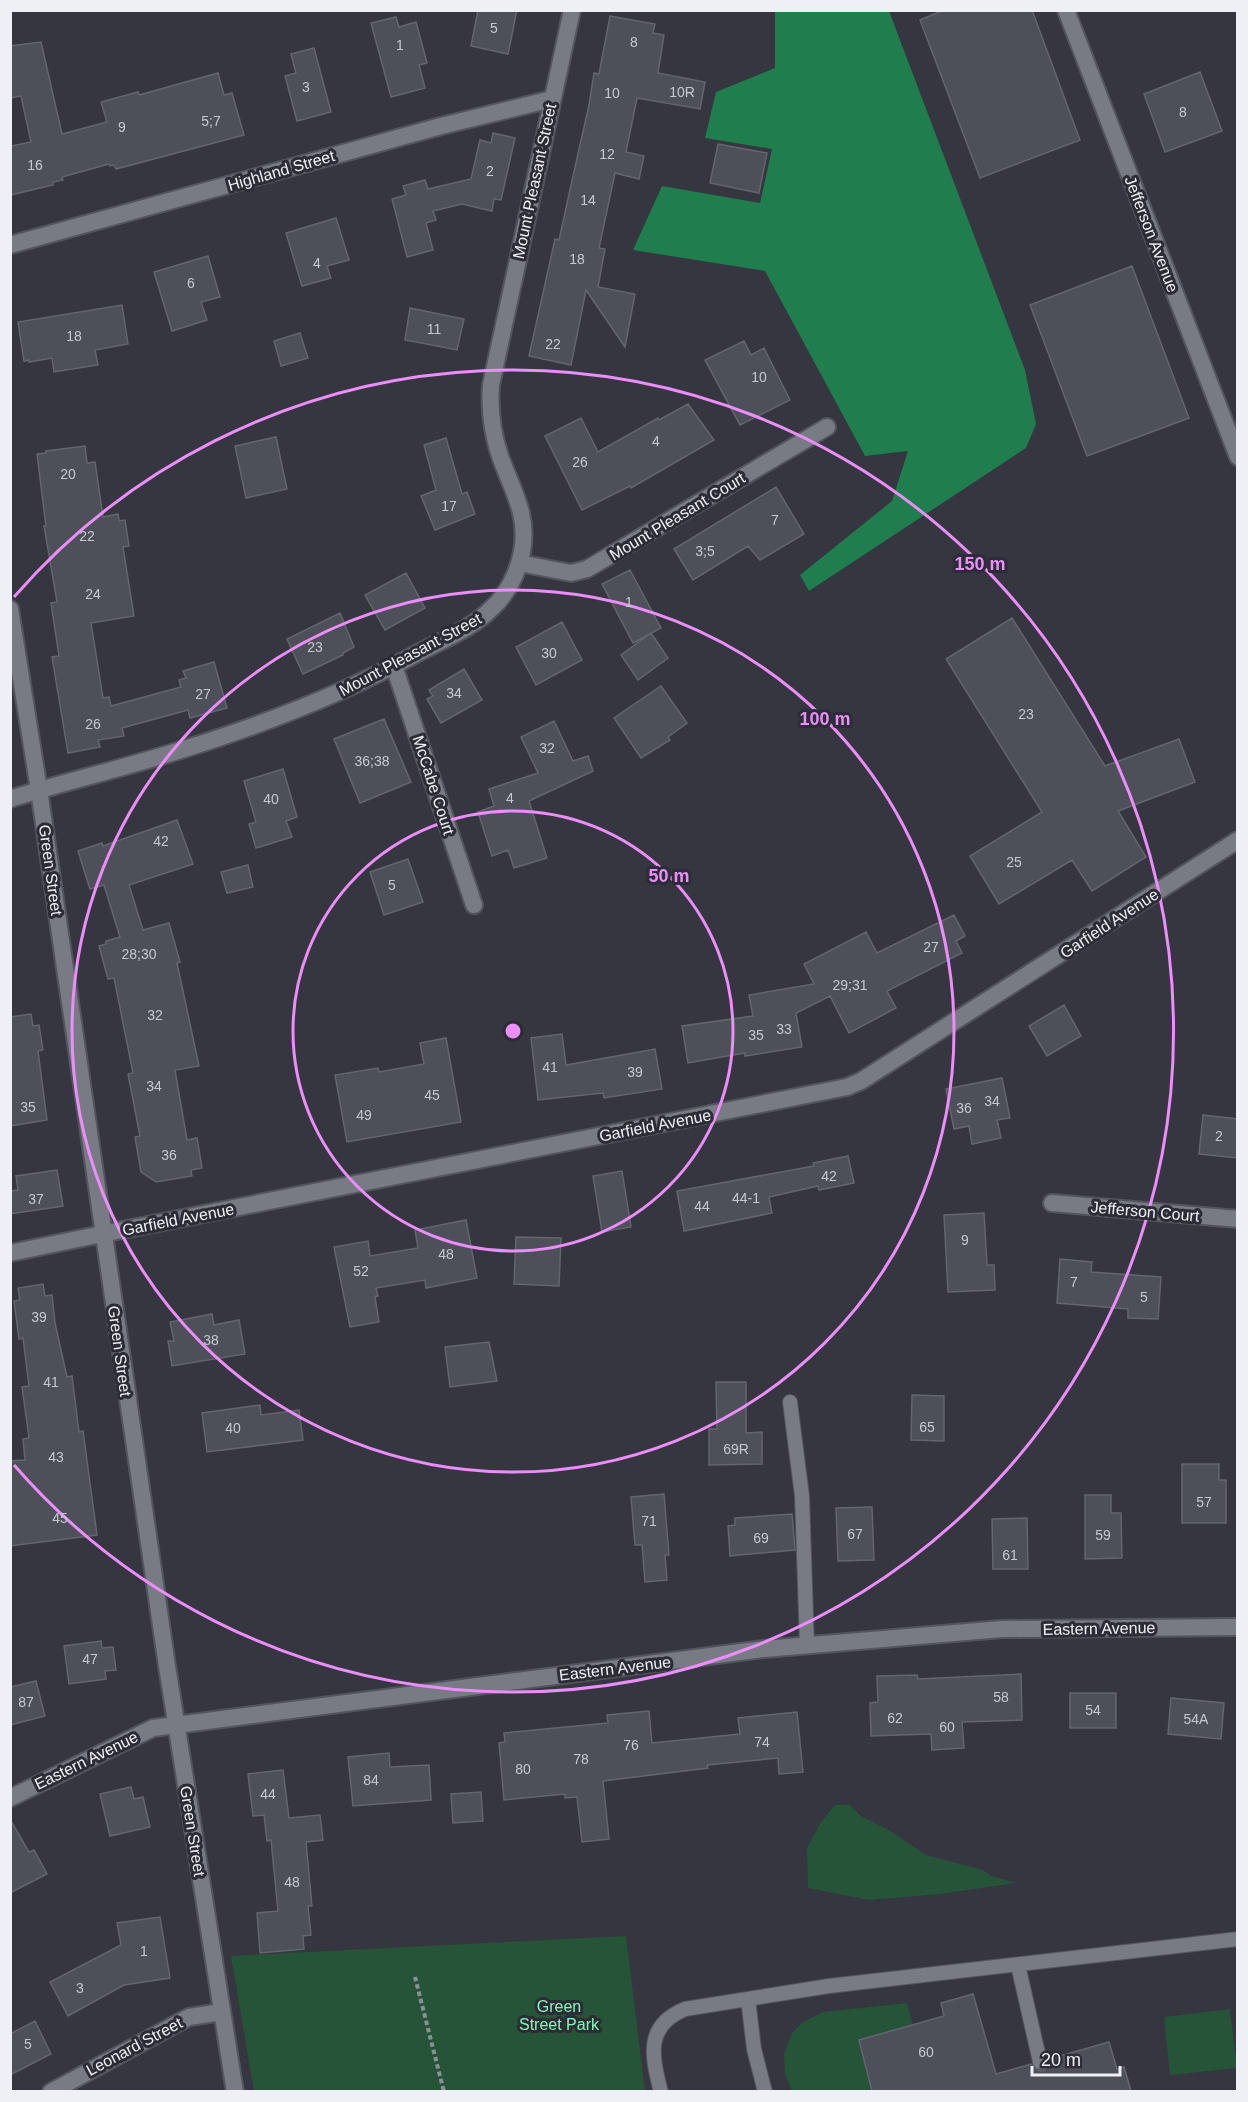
<svg xmlns="http://www.w3.org/2000/svg" width="1248" height="2102" viewBox="0 0 1248 2102" font-family="Helvetica,sans-serif">
<rect width="100%" height="100%" fill="#35363f"/>
<!-- green -->
<path fill="#255439" d="M835 1805H850L861 1816 887 1829 926 1855 983 1870 991 1876 1016 1883 940 1894 869 1900 808 1888 807 1848 821 1822Z
M626 1936 645 2091H254L231 1956Z
M907 2003 913 2025 859 2041 872 2091H792L785 2074 784 2054 792 2033 803 2022 823 2012Z
M1230 2009 1237 2068 1170 2075 1164 2017Z"/>
<!-- forest -->
<path fill="#1f7d4e" d="M775 11H889L1025 370 1036 424 1026 448 809 591 800 575 892 501 908 451 865 456 765 271 633 250 662 186 760 203 772 149 705 138 716 92 775 68Z"/>
<!-- building -->
<path fill="#4d4f59" stroke="#63656f" stroke-width="1.5" d="M478 10H517L508 54 471 46Z
M944 10H1032L1080 140 980 178 920 20Z
M610 16 655 24 653 33 664 35 658 73 705 82 700 109 637 98 626 152 644 156 639 179 615 173 599 248 605 249 598 287 635 294 625 347 586 290 571 365 529 356 555 239 559 240 573 176 589 105 594 73 599 74Z
M396 17 399 27 416 22 427 63 419 65 425 88 391 97 371 23Z
M41 42 62 134 107 122 101 102 138 92 139 95 218 73 224 95 232 93 244 135 116 169 114 165 110 166 109 164 62 177 63 180 53 182V185L11 195V146L31 142 21 96 10 98V46Z
M314 48 331 112 297 121 285 76 296 73 291 54Z
M1200 72 1222 131 1165 152 1144 94Z
M493 133 515 138 501 200 494 199 492 211 462 204 433 211 436 220 426 223 433 250 407 257 392 199 406 195 403 186 425 180 428 189 471 179 480 140 491 143Z
M718 144 767 153 759 193 710 183Z
M336 218 349 260 327 266 331 278 302 286 286 233Z
M208 256 220 297 201 302 207 320 172 331 154 272Z
M1132 266 1189 418 1087 456 1030 305Z
M122 305 128 344 95 350 98 365 54 372 52 358 29 362V360L24 361 18 322Z
M410 308 464 319 457 350 405 340Z
M300 333 308 358 281 366 274 341Z
M744 341 751 355 764 348 790 400 740 425 705 360Z
M688 404 714 440 631 488 630 486 582 510 545 436 581 418 598 452 658 418 659 420Z
M276 437 287 489 246 498 235 446Z
M446 438 462 494 467 492 475 514 435 530 421 496 436 490 424 445Z
M85 446 87 463 95 462 103 517 118 514 119 521 125 520 129 546 123 547 134 616 91 623 103 698 109 697 111 706 181 687 179 680 186 678 183 671 214 662 227 708 190 718 188 710 122 728 124 736 98 740 100 747 68 753 52 657 59 656 51 603 57 602 44 526H46L37 454 46 453V451Z
M776 487 804 534 760 560 748 546 693 580 674 549Z
M630 570 661 628 633 643 602 584Z
M406 573 425 608 385 630 365 595Z
M340 613 354 647 343 653V655L303 674 287 639Z
M1012 618 1105 766 1179 739 1195 782 1118 811 1146 857 1092 891 1072 860 999 904 970 856 1042 812 946 659Z
M562 622 582 660 536 685 516 647Z
M651 633 668 658 638 680 621 655Z
M464 669 482 700 441 723 427 699 433 696 429 690Z
M661 686 687 723 668 737 670 740 641 758 614 718Z
M384 719 411 782 360 803 334 739Z
M554 721 573 761 588 756 593 771 529 801 547 858 514 868 508 850 492 856 478 812 494 806 489 789 538 773 521 737Z
M283 769 297 817 286 821 292 837 256 848 249 824 256 822 244 781Z
M177 820 193 864 129 885 143 930 169 923 180 962 177 963 199 1066 175 1070 187 1140 197 1138 202 1168 191 1170 192 1176 156 1182 141 1172 135 1137 140 1136 128 1074 133 1073 114 978 108 979 99 946 106 944V941L120 937 104 885 90 889 78 851 102 843 103 846Z
M408 859 423 902 384 915 370 872Z
M248 865 253 887 227 893 221 872Z
M954 915 965 936 956 941 962 953 887 991 896 1008 849 1033 830 996 796 1013 802 1047 745 1056V1053L688 1063 682 1026 753 1016 749 995 814 984 804 964 866 932 877 953Z
M1064 1005 1081 1036 1047 1056 1029 1026Z
M31 1014 33 1026 39 1025 43 1050 38 1051 47 1120 10 1126V1017Z
M562 1034 566 1065 655 1049 662 1089 604 1098 603 1093 538 1100 531 1038Z
M446 1038 461 1122 347 1142 335 1075 378 1068 379 1072 424 1064 420 1043Z
M1002 1078 1010 1118 997 1120 1001 1138 972 1144 969 1126 954 1129 946 1089Z
M1203 1115 1238 1119V1158L1199 1154Z
M848 1156 854 1183 819 1190 818 1186 769 1197 772 1213 684 1231 677 1191 814 1166 813 1163Z
M57 1170 63 1206 10 1214V1191L18 1190 16 1176Z
M622 1171 631 1227 602 1232 593 1176Z
M984 1213 987 1265H994L995 1290 948 1292 944 1215Z
M466 1220 477 1278 426 1288 425 1280 376 1288 378 1296 375 1297 379 1322 350 1327 334 1247 368 1241 370 1256 418 1248 415 1230Z
M516 1237 561 1238 559 1286 514 1284Z
M1060 1259 1092 1262 1091 1272 1161 1277 1158 1319 1128 1318V1309L1057 1303Z
M43 1284 45 1296 52 1295 55 1323 67 1377 72 1376 79 1432 83 1431 97 1535 10 1546V1461L25 1460 23 1439 29 1438 22 1387 29 1386 23 1338 19 1339 14 1301 20 1300 18 1288Z
M212 1314 214 1325 239 1320 245 1354 172 1366 168 1341H174L170 1322Z
M489 1342 497 1381 450 1387 445 1347Z
M716 1382H746V1433L762 1432V1464L709 1465V1429H717Z
M912 1395 944 1396V1441L911 1440Z
M260 1405 261 1415 299 1410 303 1440 207 1452 202 1413Z
M1182 1464H1219V1480H1226V1523H1182Z
M664 1494 669 1555H665L667 1580 645 1582 642 1545H635L631 1497Z
M1085 1495H1111V1513H1121L1122 1558 1085 1559Z
M872 1507 874 1560 838 1561 836 1508Z
M792 1514 795 1550 730 1556 728 1526 735 1525V1518Z
M1027 1518 1028 1569H993L992 1519Z
M101 1641 102 1648 113 1647 116 1670 105 1671 106 1679 69 1684 64 1646Z
M1021 1674 1022 1720 962 1722 964 1748 932 1750 931 1734 871 1736 870 1703 878 1702 877 1676 917 1675 918 1679Z
M36 1681 45 1716 10 1725V1687Z
M1070 1693H1116V1728H1070Z
M1171 1698 1224 1703 1221 1739 1168 1734Z
M649 1711 652 1743 740 1734 738 1718 797 1712 803 1772 779 1774 778 1758 707 1765 708 1768 603 1781 609 1839 582 1842 577 1797 565 1798V1794L504 1800 499 1743 505 1742 504 1733 608 1723 607 1715Z
M389 1753 390 1767 429 1765 431 1800 353 1806 348 1757Z
M283 1770 289 1818 320 1815 323 1840 306 1842 312 1906H308L311 1935 303 1936 304 1949 260 1953 257 1913 278 1911 271 1840 267 1841 264 1815 253 1816 248 1774Z
M131 1787 134 1799 143 1797 150 1827 110 1836 100 1794Z
M481 1792 483 1821 453 1823 451 1794Z
M10 1819 29 1852 34 1850 47 1874 10 1893Z
M160 1917 170 1978 124 1985 68 2016 50 1982 121 1945 117 1923Z
M973 1994 996 2074 1031 2064 1037 2070 1043 2071 1048 2065 1049 2059 1109 2042 1117 2069 1124 2067 1131 2091H872L859 2040 944 2016 941 2003Z
M35 2021 51 2054 10 2075V2034Z"/>
<g fill="none" stroke-linecap="round" stroke-linejoin="round">
<defs>
<path id="service" d="M790 1402 802 1496 807 1645
M1018 1965 1040 2062
M748 1999 754 2049 765 2092
M661 2092C652 2057 644 2026 685 2009L829 1986 1238 1939"/>
<path id="minor" d="M1066 10 1238 457
M10 245 441 126 552 99
M519 563 571 573 587 569 827 427
M394 666 474 905
M10 799C67 781 124 768 181 750 262 725 341 695 416 654 442 640 472 629 493 607 508 593 518 572 522 552 529 514 512 490 500 456 492 432 489 410 491 385L572 10
M1052 1203 1238 1219
M102 1234 847 1087 861 1081 1238 840
M10 1798 153 1728 764 1649 1002 1629 1238 1627
M51 2092 189 2017 222 2012"/>
<path id="tertiary" d="M10 609 39 790 167 1666 235 2092
M10 1253 102 1234"/>
</defs>
<!-- service casing -->
<use href="#service" stroke="#53555c" stroke-width="16"/>
<!-- minor casing -->
<use href="#minor" stroke="#53555c" stroke-width="20"/>
<!-- tertiary casing -->
<use href="#tertiary" stroke="#53555c" stroke-width="20"/>
<!-- path -->
<path stroke="#8d8e96" stroke-width="4" stroke-dasharray="4.5 3" stroke-linecap="butt" d="M415 1977 444 2092"/>
<!-- service -->
<use href="#service" stroke="#787a84" stroke-width="14"/>
<!-- minor -->
<use href="#minor" stroke="#787a84" stroke-width="16"/>
<!-- tertiary -->
<use href="#tertiary" stroke="#787a84" stroke-width="16"/>
</g>
<!-- distance rings -->
<g fill="none" stroke="#eb8dfb" stroke-width="3">
<circle cx="513" cy="1031" r="220"/>
<circle cx="513" cy="1031" r="441"/>
<path d="M14 597A661 661 0 1 1 14 1465"/>
</g>
<g text-anchor="middle" stroke-width="6" stroke-linejoin="round" paint-order="stroke">
<!-- number labels -->
<g font-size="14" fill="#c6c8cf">
<text x="494" y="33">5</text>
<text x="634" y="47">8</text>
<text x="400" y="50">1</text>
<text x="306" y="92">3</text>
<text x="682" y="97">10R</text>
<text x="612" y="98">10</text>
<text x="1183" y="117">8</text>
<text x="211" y="126">5;7</text>
<text x="122" y="132">9</text>
<text x="607" y="159">12</text>
<text x="35" y="170">16</text>
<text x="490" y="176">2</text>
<text x="588" y="205">14</text>
<text x="577" y="264">18</text>
<text x="317" y="268">4</text>
<text x="191" y="288">6</text>
<text x="434" y="334">11</text>
<text x="74" y="341">18</text>
<text x="553" y="349">22</text>
<text x="759" y="382">10</text>
<text x="656" y="446">4</text>
<text x="580" y="467">26</text>
<text x="68" y="479">20</text>
<text x="449" y="511">17</text>
<text x="775" y="525">7</text>
<text x="87" y="541">22</text>
<text x="705" y="556">3;5</text>
<text x="93" y="599">24</text>
<text x="629" y="607">1</text>
<text x="315" y="652">23</text>
<text x="549" y="658">30</text>
<text x="454" y="698">34</text>
<text x="203" y="699">27</text>
<text x="1026" y="719">23</text>
<text x="93" y="729">26</text>
<text x="547" y="753">32</text>
<text x="372" y="766">36;38</text>
<text x="510" y="803">4</text>
<text x="271" y="804">40</text>
<text x="161" y="846">42</text>
<text x="1014" y="867">25</text>
<text x="392" y="890">5</text>
<text x="931" y="952">27</text>
<text x="139" y="959">28;30</text>
<text x="850" y="990">29;31</text>
<text x="155" y="1020">32</text>
<text x="784" y="1034">33</text>
<text x="756" y="1040">35</text>
<text x="550" y="1072">41</text>
<text x="635" y="1077">39</text>
<text x="154" y="1091">34</text>
<text x="432" y="1100">45</text>
<text x="992" y="1106">34</text>
<text x="28" y="1112">35</text>
<text x="964" y="1113">36</text>
<text x="364" y="1120">49</text>
<text x="1219" y="1141">2</text>
<text x="169" y="1160">36</text>
<text x="829" y="1181">42</text>
<text x="746" y="1203">44-1</text>
<text x="36" y="1204">37</text>
<text x="702" y="1211">44</text>
<text x="965" y="1245">9</text>
<text x="446" y="1259">48</text>
<text x="361" y="1276">52</text>
<text x="1074" y="1287">7</text>
<text x="1144" y="1302">5</text>
<text x="39" y="1322">39</text>
<text x="211" y="1345">38</text>
<text x="51" y="1387">41</text>
<text x="927" y="1432">65</text>
<text x="233" y="1433">40</text>
<text x="736" y="1454">69R</text>
<text x="56" y="1462">43</text>
<text x="1204" y="1507">57</text>
<text x="60" y="1523">45</text>
<text x="649" y="1526">71</text>
<text x="855" y="1539">67</text>
<text x="1103" y="1540">59</text>
<text x="761" y="1543">69</text>
<text x="1010" y="1560">61</text>
<text x="90" y="1664">47</text>
<text x="1001" y="1702">58</text>
<text x="26" y="1707">87</text>
<text x="1093" y="1715">54</text>
<text x="895" y="1723">62</text>
<text x="1196" y="1724">54A</text>
<text x="947" y="1732">60</text>
<text x="762" y="1747">74</text>
<text x="631" y="1750">76</text>
<text x="581" y="1764">78</text>
<text x="523" y="1774">80</text>
<text x="371" y="1785">84</text>
<text x="268" y="1799">44</text>
<text x="292" y="1887">48</text>
<text x="144" y="1956">1</text>
<text x="80" y="1993">3</text>
<text x="28" y="2049">5</text>
<text x="926" y="2057">60</text>
</g>
<!-- street labels -->
<g font-size="16" fill="#eff0f6" stroke="#2b2c35">
<text transform="translate(281 170) rotate(-16)" y="6">Highland Street</text>
<text transform="translate(534 181) rotate(-78)" y="6">Mount Pleasant Street</text>
<text transform="translate(1152 234) rotate(69)" y="6">Jefferson Avenue</text>
<text transform="translate(677 516) rotate(-31)" y="6">Mount Pleasant Court</text>
<text transform="translate(410 654) rotate(-28)" y="6">Mount Pleasant Street</text>
<text transform="translate(434 785) rotate(72)" y="6">McCabe Court</text>
<text transform="translate(51 870) rotate(82)" y="6">Green Street</text>
<text transform="translate(1109 923) rotate(-33)" y="6">Garfield Avenue</text>
<text transform="translate(655 1125) rotate(-11)" y="6">Garfield Avenue</text>
<text transform="translate(1145 1211) rotate(5)" y="6">Jefferson Court</text>
<text transform="translate(178 1219) rotate(-11)" y="6">Garfield Avenue</text>
<text transform="translate(120 1351) rotate(82)" y="6">Green Street</text>
<text transform="translate(1099 1628) rotate(-1)" y="6">Eastern Avenue</text>
<text transform="translate(615 1668) rotate(-7)" y="6">Eastern Avenue</text>
<text transform="translate(86 1760) rotate(-26)" y="6">Eastern Avenue</text>
<text transform="translate(193 1831) rotate(81)" y="6">Green Street</text>
<text transform="translate(134 2046) rotate(-28)" y="6">Leonard Street</text>
</g>
<!-- park labels -->
<g font-size="16" fill="#83f8b4" stroke="#2b2c35">
<text x="559" y="2012">Green<tspan x="559" dy="18">Street Park</tspan></text>
</g>
</g>
<circle cx="513" cy="1031" r="9" fill="#eb8dfb" stroke="#2b2c35" stroke-width="3"/>
<g font-size="18" text-anchor="middle" font-weight="bold" fill="#eb8dfb" stroke="#2b2c35" stroke-width="6" stroke-linejoin="round" paint-order="stroke">
<text x="980" y="570">150 m</text>
<text x="825" y="725">100 m</text>
<text x="669" y="882">50 m</text>
</g>
<!-- border -->
<rect width="1248" height="2102" fill="none" stroke="#eff0f6" stroke-width="24"/>
<!-- scale -->
<path d="M1032 2066v9h88v-9" fill="none" stroke="#eff0f6" stroke-width="3"/>
<text x="1041" y="2066" font-size="18" fill="#eff0f6" stroke="#2b2c35" stroke-width="4.5" paint-order="stroke">20 m</text>
</svg>
